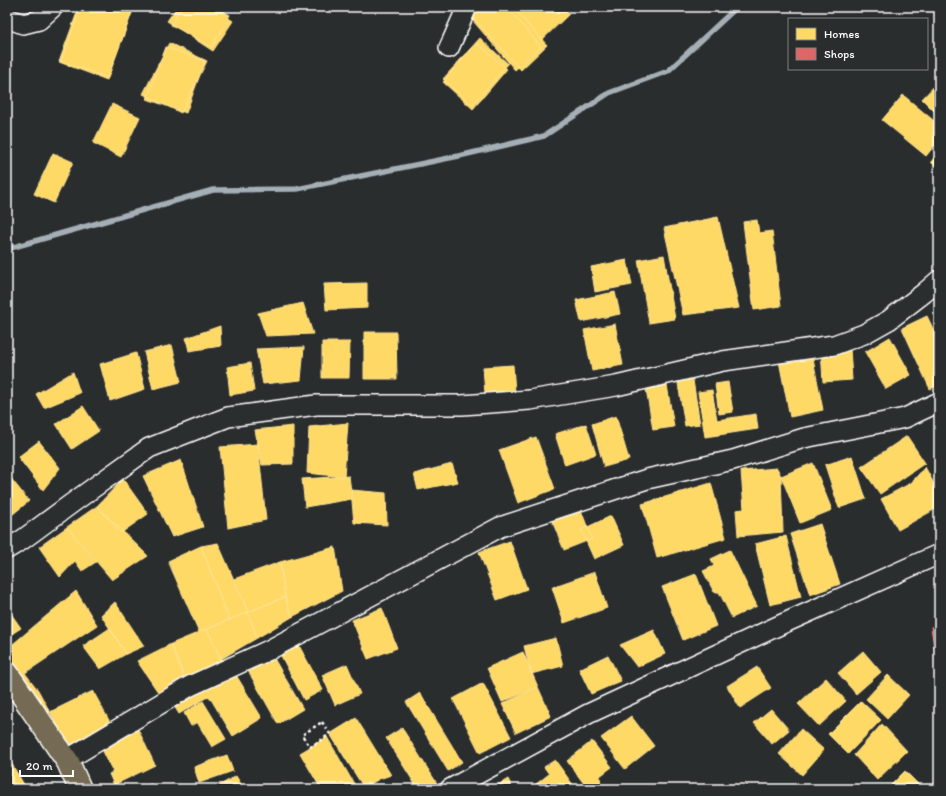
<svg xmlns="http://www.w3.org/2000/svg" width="946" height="796" viewBox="0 0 946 796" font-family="Itim,sans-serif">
<rect width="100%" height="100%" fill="#2a2d2e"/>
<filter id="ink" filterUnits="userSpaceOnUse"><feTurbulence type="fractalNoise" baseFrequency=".025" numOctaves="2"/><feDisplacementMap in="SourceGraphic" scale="8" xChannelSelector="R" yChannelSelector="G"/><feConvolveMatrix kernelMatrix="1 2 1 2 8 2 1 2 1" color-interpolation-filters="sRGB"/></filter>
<g filter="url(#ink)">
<!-- homes -->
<path fill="#ffd966" stroke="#ffe494" d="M79 7H128L133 9 107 80 59 62Z
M81 7H126L133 10 108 78 61 61Z
M177 7H212L233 21 213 51 167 21Z
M181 7H216L230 15 212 47 171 25Z
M475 7H512L547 45 521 70 469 13Z
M477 7H507L541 47 515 70 468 15Z
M512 7H563L569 14 542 40Z
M480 38 508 64 472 105 443 79Z
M169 43 207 61 181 113 143 94Z
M477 43 507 69 473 109 443 82Z
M166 47 205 61 186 113 147 99Z
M939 81V116L922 99Z
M903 95 939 125V140L926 156 882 120Z
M112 104 140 117 121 157 93 143Z
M939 151V169L931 162Z
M53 153 73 162 54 203 34 194Z
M718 217 739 308 683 315 664 228Z
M757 220 759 233 772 231 781 306 754 310 743 222Z
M664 255 675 319 649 323 638 260Z
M627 260 632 285 595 292 591 267Z
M367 283V308L326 310 324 284Z
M615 292 620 314 581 322 576 300Z
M939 293V309L934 296Z
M303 303 313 334 266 336 258 313Z
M927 316 939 341V385L930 389 902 328Z
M615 324 623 365 592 371 584 330Z
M220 326 221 346 189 351 186 338Z
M364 332H396L397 379H364Z
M890 337 911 375 886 389 865 352Z
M322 342H350L349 378H322Z
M172 345 181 382 153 389 144 352Z
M304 347 301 380 263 384 256 349Z
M850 348 852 380 823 382 821 349Z
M811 349 823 410 790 417 778 356Z
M136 353 145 389 110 401 100 364Z
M250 363 254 391 230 395 227 367Z
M513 365 515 392 485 394 483 367Z
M691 368 700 424 685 426 676 371Z
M73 372 80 393 44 408 36 394Z
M666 379 674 427 653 430 645 383Z
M728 382 733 412 719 414 715 384Z
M712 390 717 420 756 414 758 429 705 437 698 392Z
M83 406 99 431 72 449 56 424Z
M616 416 629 460 604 467 592 424Z
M348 423 344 477 307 473 309 427Z
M586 424 596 454 565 465 555 434Z
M293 426V464L262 465 255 430Z
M907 436 925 463 880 494 861 467Z
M536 437 555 489 518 503 499 450Z
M39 441 60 468 43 490 18 457Z
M258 444 266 520 228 528 220 447Z
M852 456 866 499 839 508 825 465Z
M181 460 203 527 172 537 143 476Z
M813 463 832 510 800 523 781 476Z
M452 464 458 482 418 490 414 474Z
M925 467 939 493V507L898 530 881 499 911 483Z
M777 468 781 476 783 532 738 536 736 510 744 509 741 471Z
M9 476 29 501 7 519V477Z
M349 476 352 499 305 507 302 479Z
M123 479 148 514 121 533 97 506Z
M711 483 726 538 657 558 642 504Z
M351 490 386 493 387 525 354 523Z
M579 505 592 539 564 550 550 516Z
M97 506 148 556 112 580 67 527Z
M611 516 624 545 594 559 581 530Z
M820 524 840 584 810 595 790 534Z
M67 527 96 562 82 571 75 561 60 577 39 547Z
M786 536 801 597 770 605 755 544Z
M510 541 527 589 497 600 479 552Z
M218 543 248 612 229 620 201 546Z
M201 546 229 620 199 632 168 561Z
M335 547 342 591 292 617 285 597 280 562Z
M730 550 757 606 732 618 719 592H714L703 571 714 566 711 559Z
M280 562 285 597 248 612 234 579Z
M595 572 607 608 564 623 552 587Z
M696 574 716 626 683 640 662 587Z
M76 591 97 625 25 673 38 690 50 712 44 717 7 669V649Z
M285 597 292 617 257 638 248 612Z
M115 602 144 646 126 654 101 615Z
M7 608 21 628 7 637Z
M382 608 397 648 368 659 352 620Z
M248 612 257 638 221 659 207 629Z
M110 628 126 654 100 669 83 646Z
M207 629 221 659 226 664 185 680 171 644Z
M654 630 665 654 637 667 620 645Z
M295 638 323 690 304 700 277 648Z
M556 638 563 666 531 674 524 646Z
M171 644 185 680 160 695 137 661Z
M268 648 303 709 278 724 243 662Z
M863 651 881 672 856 694 838 673Z
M523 652 538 687 502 702 487 668Z
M608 655 621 681 591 694 579 669Z
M347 664 360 694 335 705 322 675Z
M230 665 262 718 233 736 209 696 179 714 171 701Z
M757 667 771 688 740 708 727 686Z
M888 675 909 695 887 719 866 699Z
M826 678 846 701 819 726 798 704Z
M483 683 511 737 480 753 453 699Z
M538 687 551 716 516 733 502 704Z
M93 691 111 724 71 749 50 712Z
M420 693 462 762 448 771 406 702Z
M203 701 226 739 212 747 197 722 191 726 184 713Z
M861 701 881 720 848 754 828 734Z
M771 709 789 730 772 744 754 723Z
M631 716 654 746 625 769 601 738Z
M356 718 391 775 379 779 364 788 330 734Z
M882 724 907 751 877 780 854 755Z
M137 727 155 765 114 785 109 774 113 772 100 745Z
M402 728 438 785 431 789H418L386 738Z
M801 729 824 750 802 775 779 754Z
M327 737 357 789H321L300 753Z
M592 741 612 767 600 776 601 787 600 789H588L567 761Z
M227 755 233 771 199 783 194 767Z
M7 756 26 788 25 789H7Z
M555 760 576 789H538L535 785 549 774 544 767Z
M905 771 923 789H887Z
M236 776 244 789H216L215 788Z
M508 779 513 789H496V786Z
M151 784 153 789H140Z
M746 785 751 789H743Z
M825 785 831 789H822Z"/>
<!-- shops -->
<path fill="#e06666" stroke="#e99494" d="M939 623V678L931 627Z"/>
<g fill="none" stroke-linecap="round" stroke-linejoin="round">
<!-- stream -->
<path stroke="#a5afb6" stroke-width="5.5" d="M7 249 213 190 297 189 459 156 544 136 609 93 668 71 737 7"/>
<defs>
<path id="minor" d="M7 18 23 24 39 20 53 7
M449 48 467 7
M7 549 22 540 75 501 149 448 228 417 316 405H462L530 400 616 386 723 361 834 345 864 334 889 320 924 293 939 280
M68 762 73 756 190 686 269 650 500 527 647 479 733 460 804 438 905 418 939 402
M450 789 588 714 780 625 939 554"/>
<path id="major" d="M7 673 68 762 80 789"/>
</defs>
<!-- minor casing -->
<use href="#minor" stroke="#fff" stroke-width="22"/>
<!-- major casing -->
<use href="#major" stroke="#fff" stroke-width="25"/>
<!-- path -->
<path stroke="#fff" stroke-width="2.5" stroke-dasharray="3 3" stroke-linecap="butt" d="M322 722 330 734 310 747 302 735Z"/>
<!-- minor -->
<use href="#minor" stroke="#2a2d2e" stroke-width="19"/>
<!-- major -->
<use href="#major" stroke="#746b52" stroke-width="22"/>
</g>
</g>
<!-- margin -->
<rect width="946" height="796" fill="none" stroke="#2a2d2e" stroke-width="24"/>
<rect x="12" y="12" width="922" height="772" fill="none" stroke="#fff" stroke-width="1.5" filter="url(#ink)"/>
<!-- legend -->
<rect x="788" y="18" width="140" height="52" fill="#2a2d2e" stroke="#7f8182"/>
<rect x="796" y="28" width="20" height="12" fill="#ffd966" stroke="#7f8182"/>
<text x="824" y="38" font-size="12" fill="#ffffff">Homes</text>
<rect x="796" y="48" width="20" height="12" fill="#e06666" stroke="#7f8182"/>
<text x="824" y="58" font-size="12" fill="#ffffff">Shops</text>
<!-- scale -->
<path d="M20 770v6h53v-6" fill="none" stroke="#ffffff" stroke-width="2"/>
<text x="26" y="770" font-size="12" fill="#ffffff" stroke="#2a2d2e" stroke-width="3" paint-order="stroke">20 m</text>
</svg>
